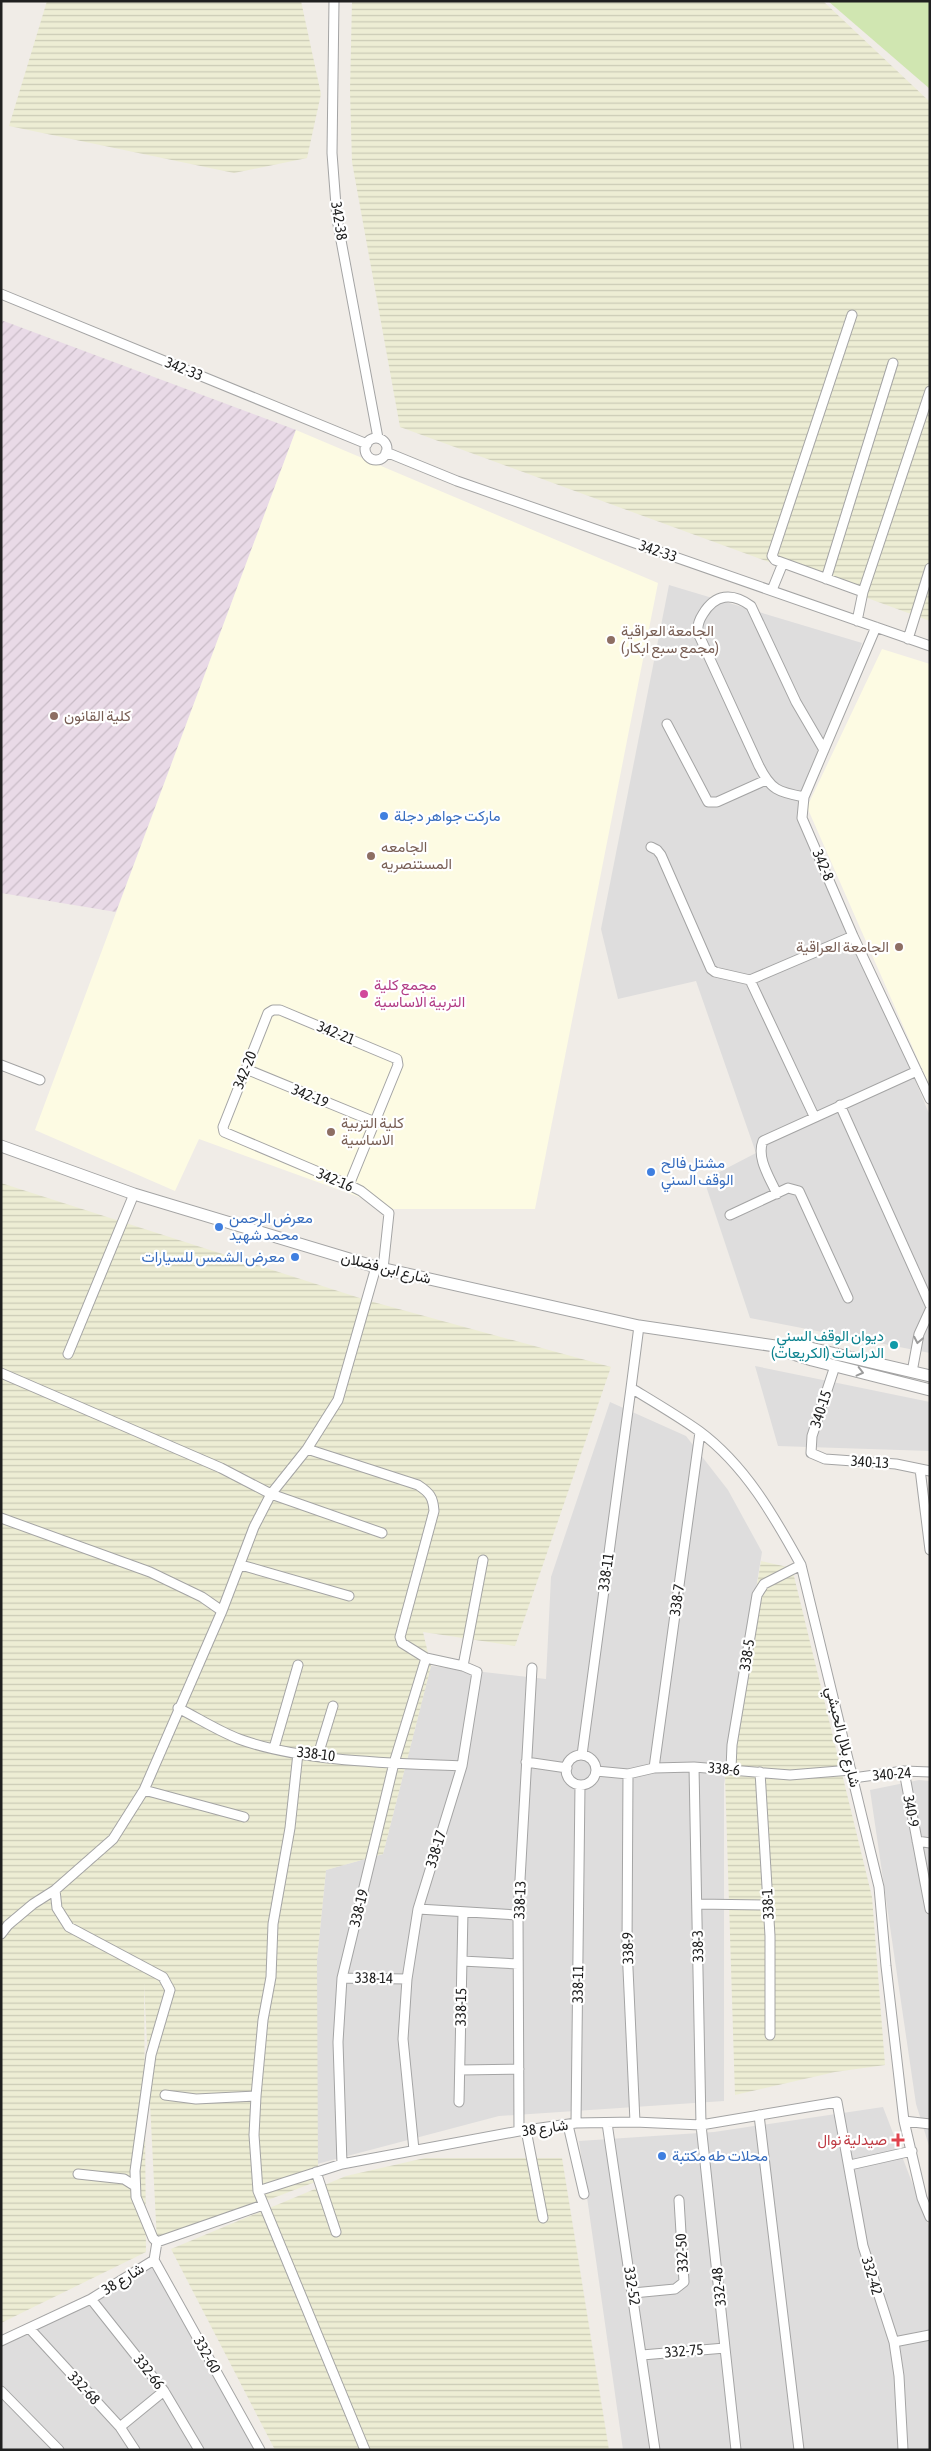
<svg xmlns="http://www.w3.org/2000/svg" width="931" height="2451" viewBox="0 0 931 2451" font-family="'Asap Condensed',Vazirmatn,sans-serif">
<defs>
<pattern id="industrial-furrows" width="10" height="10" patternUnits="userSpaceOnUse" patternTransform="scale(1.25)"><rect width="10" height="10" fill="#e9dae7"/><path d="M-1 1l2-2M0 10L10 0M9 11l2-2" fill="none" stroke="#c8bbc6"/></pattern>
<pattern id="farmland-rules" width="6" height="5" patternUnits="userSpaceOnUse" patternTransform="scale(1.25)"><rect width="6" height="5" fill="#ededd4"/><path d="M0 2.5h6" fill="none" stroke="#cbcbb6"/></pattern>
</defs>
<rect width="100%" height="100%" fill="#f0ece7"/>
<!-- residential -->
<path fill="#dedddd" d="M669 585 862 643 803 808 930 1116V1353L750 1318 704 1180 756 1153 696 981 618 999 601 929Z
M755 1366 930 1402V1451L778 1446Z
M610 1402 686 1436 728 1490 762 1552 724 1784V2101L499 2116 317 2164V1959L326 1870 383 1854 431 1666 546 1679 551 1577Z
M919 1780 930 1781V2149L916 2104 870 1790Z
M883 2107 930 2229V2450H623L579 2141 714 2132Z
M157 2263 257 2450H1V2340Z"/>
<!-- industrial -->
<path fill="url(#industrial-furrows)" d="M1 320 296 430 116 912 1 893Z"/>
<!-- education -->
<path fill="#fdfbe3" d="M296 430 658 583 535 1209H392L199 1139 175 1191 35 1130Z
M882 649 930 664V1087L807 807Z"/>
<!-- farmland -->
<path fill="url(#farmland-rules)" d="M47 1H301L321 94 307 158 234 173 9 126Z
M352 1H823L930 102V621L400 427 352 162 350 91Z
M1 1183 366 1300 611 1367 515 1646 423 1632 431 1666 383 1854 326 1870 317 1959 318 2181 157 2242 144 1983 146 2252 1 2323Z
M761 1561 792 1568 872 1897 885 2065 835 2072 735 2095 725 1775Z
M425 2158H562L609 2450H275L171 2249 346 2176Z"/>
<!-- grass -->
<path fill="#d0e6b1" d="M828 1H930V89Z"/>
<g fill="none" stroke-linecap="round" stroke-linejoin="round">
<defs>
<path id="minor" d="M334 1 332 153 337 219 378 438
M1 294 367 444
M852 315 772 556 775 560 863 592 930 391
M365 449a11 11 0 1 1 22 0a11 11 0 1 1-22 0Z
M386 452 457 481 930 646
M826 579 893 363
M772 590 783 563
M857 621 863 592
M876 627 804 797 802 818 853 936 930 1099
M908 639 930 568
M667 724 708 802H717L766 780
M804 797C778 792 771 790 759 766L698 633C697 626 699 620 703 614 715 594 732 592 751 606L796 702 824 750
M651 847 657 850 661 855 711 969 715 972 750 980 853 936
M750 980 814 1116
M1 1065 40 1080
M246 1069 375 1122
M840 1105 930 1305
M349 1185 398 1065 397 1059 280 1010H273L268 1013 223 1127 224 1132 349 1185 361 1191 389 1213 383 1269
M777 1194C770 1178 756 1158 763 1141L917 1071
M730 1215 788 1188 799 1191 848 1298
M639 1326 631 1388C654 1402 678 1416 699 1431 745 1465 774 1516 801 1565L879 1887 886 1966 904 2121 922 2198 930 2217
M68 1354 134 1194
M835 1366 812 1436 811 1453 825 1459 896 1464 930 1471
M912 1372 919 1334 930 1310
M1 1373 221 1468 271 1494 382 1533
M307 1449 418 1485C430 1493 433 1497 434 1511L400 1637 402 1643 426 1658 463 1666
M920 1469 930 1550
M1 1518 150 1572 202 1597 222 1611
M241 1565 349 1596
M178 1708C198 1718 218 1731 239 1739 302 1762 394 1763 462 1766
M274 1748 298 1665
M298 1753 290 1828 273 1924 271 1977 263 2020 256 2096 254 2135 258 2191 365 2450
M318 1755 333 1706
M582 1755 631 1388
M566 1770a15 15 0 1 1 30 0a15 15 0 1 1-30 0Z
M526 1762 567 1768
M694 1767 701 2125 736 2450
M654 1768 700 1432
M731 1769 732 1745 757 1595 764 1584 801 1565
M596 1771 628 1774 654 1768 694 1767 790 1775 851 1770
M904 1771 930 1909
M760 1772 770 1936V2035
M628 1774 627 1947 635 2122
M853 1778 904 1771 930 1772
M144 1790 244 1817
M917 1841 930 1843
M55 1890 57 1908 69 1927 163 1977 170 1990 151 2055 135 2171 136 2197 153 2238 157 2242
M697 1904 768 1905
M418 1909 518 1915
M1 1934 8 1925 33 1904 55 1890 113 1839 144 1790 222 1611 254 1527 271 1494 307 1449 338 1400 376 1267
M462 1961 518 1964
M342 1978 407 1979
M460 2070 519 2069
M165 2095 196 2099 256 2096
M459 2102 463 1912
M759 2115 799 2450
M904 2121 930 2124
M576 2123 580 1785
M607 2123 655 2450
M568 2125 584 2194
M526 2130 543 2218
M519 2131 518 1915 532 1668
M414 2150 403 2039 407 1979 418 1909 462 1766 477 1672 463 1666 483 1560
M342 2164 338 2042 342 1978 394 1763 426 1658
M850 2165 912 2151
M316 2172 336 2232
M78 2174 124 2179 135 2186
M258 2191 342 2164 519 2131 576 2123 635 2122 701 2125 837 2102 863 2246 894 2342 899 2376 903 2450
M154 2260 260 2450
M633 2293 675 2289 684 2282 679 2200
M91 2299 164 2391 199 2450
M30 2329 120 2427 135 2450
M1 2341 91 2299 154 2260 157 2242 263 2205
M894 2342 930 2335
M642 2355 725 2348
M1 2391 59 2450
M120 2427 164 2391"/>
<path id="tertiary" d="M1 1146 134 1194 376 1267 639 1326 782 1347 787 1344 806 1347 930 1376
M782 1347 784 1351 812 1360 930 1390"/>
</defs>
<!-- minor casing -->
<use href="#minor" stroke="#a4a4a4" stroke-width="11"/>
<!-- tertiary casing -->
<use href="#tertiary" stroke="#a4a4a4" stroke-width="13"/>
<!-- minor -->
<use href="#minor" stroke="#fff" stroke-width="9"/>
<!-- tertiary -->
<use href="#tertiary" stroke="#fff" stroke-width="11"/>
</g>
<!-- one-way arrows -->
<defs><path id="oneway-chevron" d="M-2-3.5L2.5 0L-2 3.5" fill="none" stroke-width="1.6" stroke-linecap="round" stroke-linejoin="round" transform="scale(1.25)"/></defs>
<g stroke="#9b9b9b">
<use href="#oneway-chevron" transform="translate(918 1340) rotate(101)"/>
<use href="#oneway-chevron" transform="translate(860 1372) rotate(14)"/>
</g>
<!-- markers -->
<g fill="#8d6e63" stroke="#fff" stroke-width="2">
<circle cx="611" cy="640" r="5"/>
<circle cx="54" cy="716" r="5"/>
<circle cx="371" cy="856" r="5"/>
<circle cx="899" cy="947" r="5"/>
<circle cx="331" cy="1132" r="5"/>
</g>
<g fill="#3f7fe0" stroke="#fff" stroke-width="2">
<circle cx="384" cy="816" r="5"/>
<circle cx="651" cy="1172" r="5"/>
<circle cx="219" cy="1227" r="5"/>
<circle cx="295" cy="1257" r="5"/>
<circle cx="662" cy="2156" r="5"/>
</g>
<circle fill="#d1479c" stroke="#fff" stroke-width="2" cx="364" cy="994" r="5"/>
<circle fill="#0f9aa8" stroke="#fff" stroke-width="2" cx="894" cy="1345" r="5"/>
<path fill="#e0444e" stroke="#fff" stroke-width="2" d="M895.5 2132.5h5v5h5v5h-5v5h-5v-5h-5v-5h5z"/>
<g text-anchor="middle" stroke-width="4.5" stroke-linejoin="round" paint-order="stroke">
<!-- street labels -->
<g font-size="15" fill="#202020" stroke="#fff">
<text transform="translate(339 221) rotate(81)" y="5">342-38</text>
<text transform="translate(184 369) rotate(22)" y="5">342-33</text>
<text transform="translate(658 551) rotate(19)" y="5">342-33</text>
<text transform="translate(823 865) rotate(67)" y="5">342-8</text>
<text transform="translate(336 1033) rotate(22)" y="5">342-21</text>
<text transform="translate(245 1070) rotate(-68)" y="5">342-20</text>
<text transform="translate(310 1096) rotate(23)" y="5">342-19</text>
<text transform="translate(335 1180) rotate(23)" y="5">342-16</text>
<text transform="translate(386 1268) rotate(14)" y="5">شارع ابن فضلان</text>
<text transform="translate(821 1409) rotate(-72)" y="5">340-15</text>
<text transform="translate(870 1462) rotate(4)" y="5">340-13</text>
<text transform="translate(606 1572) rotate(-82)" y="5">338-11</text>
<text transform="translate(677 1600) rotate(-82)" y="5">338-7</text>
<text transform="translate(747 1655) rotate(-81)" y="5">338-5</text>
<text transform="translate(843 1737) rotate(76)" y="5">شارع بلال الحبشي</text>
<text transform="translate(316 1754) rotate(7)" y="5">338-10</text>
<text transform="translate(724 1769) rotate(5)" y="5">338-6</text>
<text transform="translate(892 1774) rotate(-5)" y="5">340-24</text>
<text transform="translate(911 1811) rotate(80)" y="5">340-9</text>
<text transform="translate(436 1849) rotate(-73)" y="5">338-17</text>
<text transform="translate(520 1900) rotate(-88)" y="5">338-13</text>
<text transform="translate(768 1904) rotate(-93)" y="5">338-1</text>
<text transform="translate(359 1908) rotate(-76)" y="5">338-19</text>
<text transform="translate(698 1946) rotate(-91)" y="5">338-3</text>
<text transform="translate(628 1948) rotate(-91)" y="5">338-9</text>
<text transform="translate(374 1978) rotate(1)" y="5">338-14</text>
<text transform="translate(578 1984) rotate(-89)" y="5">338-11</text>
<text transform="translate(461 2007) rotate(-89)" y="5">338-15</text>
<text transform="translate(545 2128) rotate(-8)" y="5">شارع 38</text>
<text transform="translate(682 2253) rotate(-93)" y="5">332-50</text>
<text transform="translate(872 2276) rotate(73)" y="5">332-42</text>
<text transform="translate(123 2279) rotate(-32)" y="5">شارع 38</text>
<text transform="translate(632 2286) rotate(81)" y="5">332-52</text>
<text transform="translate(719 2287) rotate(-96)" y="5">332-48</text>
<text transform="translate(684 2351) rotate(-5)" y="5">332-75</text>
<text transform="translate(207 2355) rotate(61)" y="5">332-60</text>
<text transform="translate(149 2372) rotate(52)" y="5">332-66</text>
<text transform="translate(84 2388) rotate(47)" y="5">332-68</text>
</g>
<!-- education labels -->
<g font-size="15" fill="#785e54" stroke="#fff" text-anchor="start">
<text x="621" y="636">الجامعة العراقية<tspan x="621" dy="17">(مجمع سبع ابكار)</tspan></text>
<text x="64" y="721">كلية القانون</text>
<text x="381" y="852">الجامعه<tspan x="381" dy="17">المستنصريه</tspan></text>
<text x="889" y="952" text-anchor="end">الجامعة العراقية</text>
<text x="341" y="1128">كلية التربية<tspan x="341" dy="17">الاساسية</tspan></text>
</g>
<!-- shop labels -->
<g font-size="15" fill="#366cbe" stroke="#fff" text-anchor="start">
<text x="394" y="821">ماركت جواهر دجلة</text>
<text x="661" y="1168">مشتل فالح<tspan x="661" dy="17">الوقف السني</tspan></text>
<text x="229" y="1223">معرض الرحمن<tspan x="229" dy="17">محمد شهيد</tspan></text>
<text x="285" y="1262" text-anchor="end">معرض الشمس للسيارات</text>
<text x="672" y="2161">محلات طه مكتبة</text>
</g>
<!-- hotel labels -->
<g font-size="15" fill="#b23c85" stroke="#fff" text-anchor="start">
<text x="374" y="990">مجمع كلية<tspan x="374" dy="17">التربية الاساسية</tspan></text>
</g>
<!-- culture labels -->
<g font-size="15" fill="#0d838f" stroke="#fff" text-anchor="end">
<text x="884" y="1341">ديوان الوقف السني<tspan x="884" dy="17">الدراسات (الكريعات)</tspan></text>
</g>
<!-- health labels -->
<g font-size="15" fill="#be3a42" stroke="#fff" text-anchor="end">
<text x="887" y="2145">صيدلية نوال</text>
</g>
</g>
<!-- border -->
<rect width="931" height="2451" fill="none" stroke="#202020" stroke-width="5"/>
</svg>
